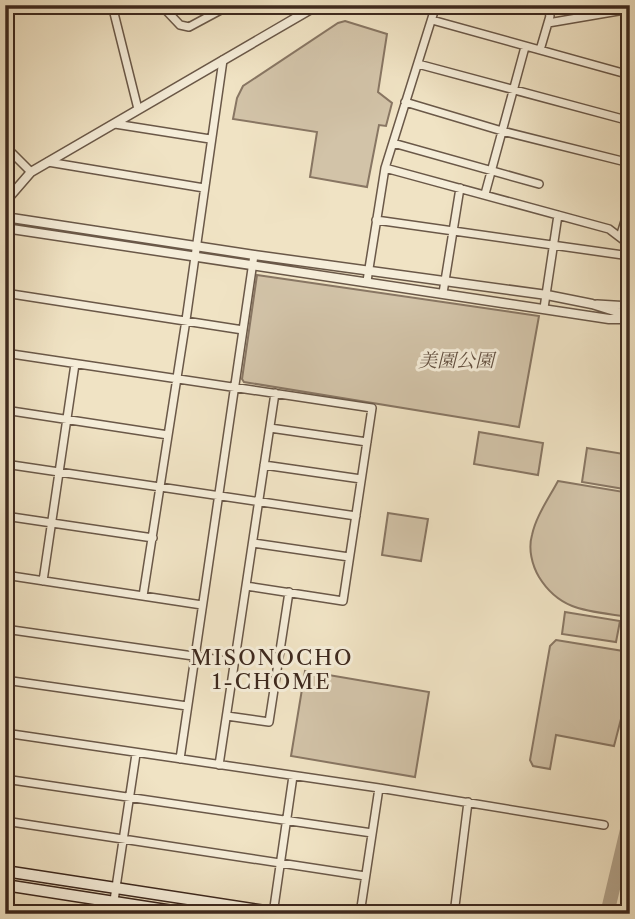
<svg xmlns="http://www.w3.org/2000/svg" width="635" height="919" viewBox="0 0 635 919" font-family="'Libre Caslon Text','Noto Serif JP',serif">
<rect width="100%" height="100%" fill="#f0e3c4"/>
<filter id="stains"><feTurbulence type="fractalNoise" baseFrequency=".00286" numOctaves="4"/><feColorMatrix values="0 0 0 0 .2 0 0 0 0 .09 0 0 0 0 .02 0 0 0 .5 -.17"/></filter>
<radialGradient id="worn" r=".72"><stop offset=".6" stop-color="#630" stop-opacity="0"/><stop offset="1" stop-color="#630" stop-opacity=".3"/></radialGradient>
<!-- green -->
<path fill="#d2c3a8" stroke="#887663" stroke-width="2" d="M345 21 387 34 378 92 392 103 386 126 379 125 367 187 310 177 317 132 233 119 237 98 243 86 338 23Z
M257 275 539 316 519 427 244 382 242 379Z
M479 432 543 443 538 475 474 464Z
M587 448 630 455V490L582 482Z
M558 481 630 493V617C592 611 561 613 539 577 532 565 528 549 532 535 536 516 549 498 558 481Z
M388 513 428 519 421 561 382 555Z
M565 612 620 621 616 642 562 634Z
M556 640 623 651 630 657V684L614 746 556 735 550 769 533 766 530 760 550 646Z
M305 671 429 692 415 777 291 756Z"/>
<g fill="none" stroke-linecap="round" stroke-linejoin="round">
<!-- river -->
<path stroke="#b3a48c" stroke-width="14" d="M607 914 630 817"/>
<defs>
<path id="minor" d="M112 5 138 109
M161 5 180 25 189 27 230 5
M432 20 630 75
M548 23 630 9
M540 50 550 16 547 5
M418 64 630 121
M405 102 502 131 630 163
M115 124 210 139
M393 143 539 184
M5 146 31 172
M48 162 204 188
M385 168 609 229 630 245
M485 194 525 47
M376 220 630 256
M620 237 630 205
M367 281 385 168 436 5
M5 293 243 330
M443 293 460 188
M597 304 630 306
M544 308 558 215
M5 353 372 408 343 601 246 586
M5 410 168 435
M270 428 367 442
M5 464 356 516
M264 465 361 479
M5 516 153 538
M253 543 349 557
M5 575 202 605
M43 581 75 364
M143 596 186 320 223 60
M5 629 235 662
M5 680 187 706
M227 716 269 722 289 592
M5 733 379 788 604 825
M180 759 254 255
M219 765 275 393
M5 779 372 833
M5 821 365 876
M112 914 136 754
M273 914 293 776
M360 914 379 788
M454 914 468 802"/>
<path id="tertiary" d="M5 202 31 172 318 5
M5 217 254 255 547 295 592 304 630 316
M5 228 609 319H630"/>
<path id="secondary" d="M5 871 285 914
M5 885 192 914"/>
</defs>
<!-- minor casing -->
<use href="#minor" stroke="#6a5848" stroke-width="10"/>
<!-- tertiary casing -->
<use href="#tertiary" stroke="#6a5848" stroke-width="11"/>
<!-- secondary casing -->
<use href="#secondary" stroke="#3e291e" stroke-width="13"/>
<!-- minor -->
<use href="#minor" stroke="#f5edd9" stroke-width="7"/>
<!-- tertiary -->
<use href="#tertiary" stroke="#f5edd9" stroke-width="8"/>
<!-- secondary -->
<use href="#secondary" stroke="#f5edd9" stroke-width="10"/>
</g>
<g text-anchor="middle" stroke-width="6" stroke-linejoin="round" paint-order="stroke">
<!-- park labels -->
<g font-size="19" font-style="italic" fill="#635040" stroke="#f5edd9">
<text x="456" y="367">美園公園</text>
</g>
<!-- neighbourhood labels -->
<g font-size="21" letter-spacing="2" fill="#3e291e" stroke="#f5edd9">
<text x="272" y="665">MISONOCHO<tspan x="272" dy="24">1-CHOME</tspan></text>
</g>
</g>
<!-- margin -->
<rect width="635" height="919" fill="none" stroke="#f0e3c4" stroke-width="28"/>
<rect x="7" y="7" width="621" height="905" fill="none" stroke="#3e291e" stroke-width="3.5"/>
<rect x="14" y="14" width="607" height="891" fill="none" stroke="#3e291e" stroke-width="2"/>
<rect width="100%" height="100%" filter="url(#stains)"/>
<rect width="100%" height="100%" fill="url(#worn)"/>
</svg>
